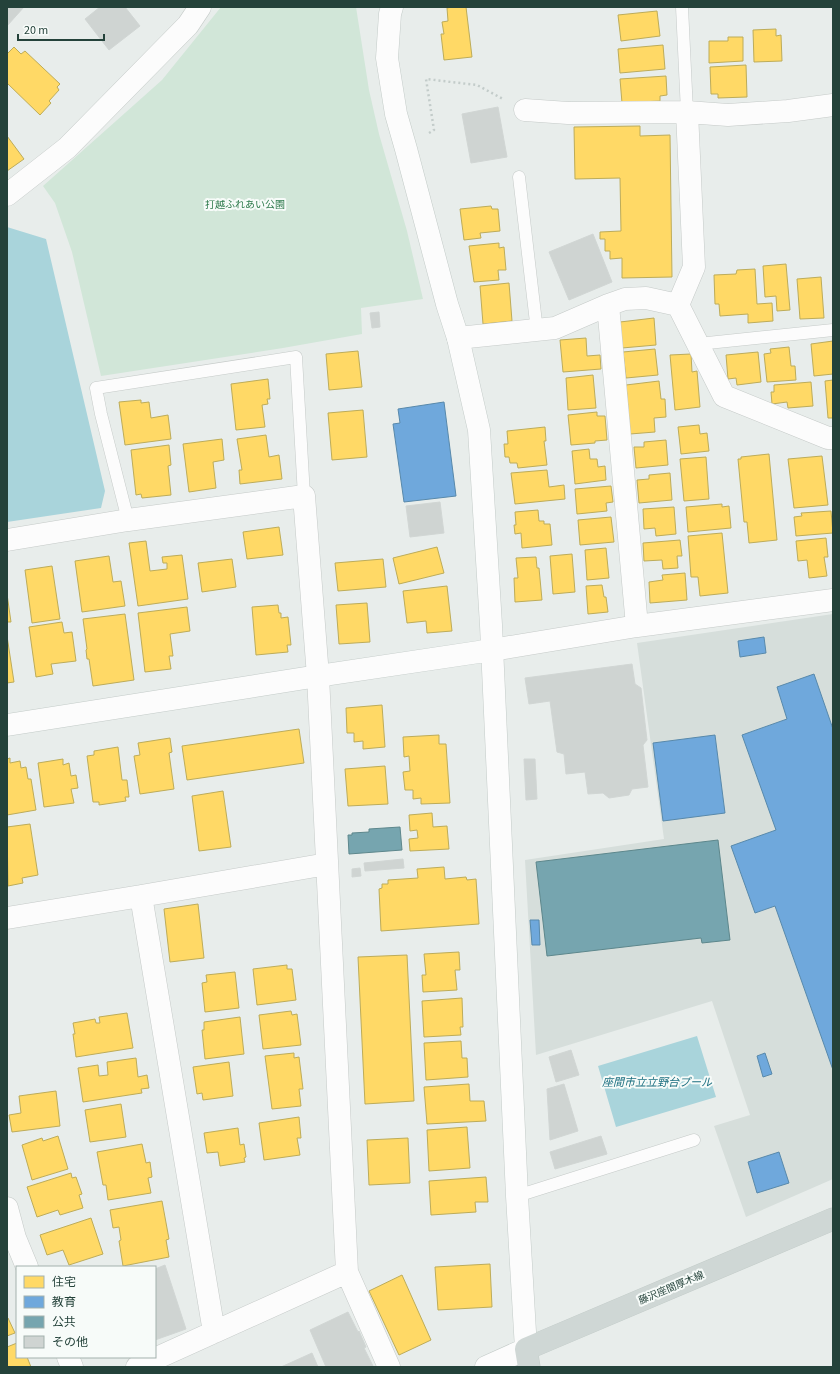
<svg xmlns="http://www.w3.org/2000/svg" width="840" height="1374" viewBox="0 0 840 1374" font-family="'Source Sans 3','Noto Sans JP',sans-serif">
<rect width="100%" height="100%" fill="#e8edeb"/>
<!-- built -->
<path fill="#d6dedb" d="M833 614V1179L746 1217 714 1126 750 1115 712 1001 536 1055 525 860 664 839 637 643Z"/>
<!-- green -->
<path fill="#d1e6d8" d="M221 7H356L369 90 379 134 407 231 423 299 361 308 362 334 283 348 101 376 72 252 55 203 43 186 162 80Z"/>
<!-- water -->
<path fill="#a9d4db" d="M7 227 46 239 105 491 101 508 7 522Z
M697 1036 716 1097 616 1127 598 1066Z"/>
<!-- homes -->
<path fill="#ffd966" stroke="#bdac59" d="M452 7H466L472 57 444 60 441 34H444L442 22 448 21 447 8Z
M657 11 660 36 621 41 618 15Z
M776 29V36L781 35 782 61 754 62 753 30Z
M728 37H743V61L709 63V41H728Z
M663 45 665 69 620 73 618 49Z
M14 47 21 54 25 51 60 84 57 87 59 90 49 101 51 103 40 115 7 83V54Z
M746 65 747 97 718 98V94H711L710 67Z
M666 76 667 95 660 96V101L622 103 620 79Z
M640 126V136L670 135 672 277 622 278V258L610 259V251H605V239H600V232L621 231 620 178 575 179 574 127Z
M7 136 24 159 7 171Z
M491 206 492 209H498L500 231 480 233 481 238 464 240 460 209Z
M499 243V248L504 247 506 270H498L499 280 474 282 469 246Z
M786 264 790 310 777 311 776 296 765 297 763 266Z
M755 269 757 304 772 303 773 321 748 323V314L720 316 719 304H715L714 275 736 274 737 270Z
M821 277 824 318 800 319 797 279Z
M509 283 512 321 483 324 480 286Z
M654 318 656 345 622 348 620 322Z
M586 338 587 356 600 355 601 369 563 372 560 340Z
M833 341V374L814 376 811 344Z
M789 347 791 366H795L796 380 767 382 764 354 771 353 770 349Z
M655 349 658 375 626 378 623 352Z
M358 351 362 387 329 390 326 354Z
M758 352 761 382 737 385 736 378 728 379 726 355Z
M691 354 692 372 697 371 700 407 675 410 670 355Z
M593 375 596 408 568 410 566 378Z
M268 379 270 399H267L268 404 262 405 265 427 236 430 231 384Z
M833 380V418H828L825 381Z
M659 381 661 399H665L666 417 654 418 655 432 630 434 626 385Z
M811 382 813 406 788 408 787 402 772 404 771 392H774V385Z
M141 400V403L149 402 151 418 168 415 171 439 125 445 119 402Z
M363 410 367 457 332 460 328 413Z
M597 412V416H605L607 440 595 441V443L571 445 568 415Z
M699 425 700 434 707 433 709 451 681 454 678 427Z
M545 427 546 441H544L547 465 518 468 517 463H510L509 457H505L504 444H508L507 431Z
M266 435 269 457 279 455 282 479 240 484 239 470H242L237 439Z
M222 439 224 460 213 462 216 488 189 492 183 444Z
M666 440 668 465 636 468 634 447H644V442Z
M169 445 171 465 168 466 171 495 142 498 141 494 136 495 131 450Z
M589 449 590 459H597L598 467 605 466 606 480 575 484 572 451Z
M769 454 777 540 749 543 747 522H744L738 459H741V457Z
M822 456 828 505 794 508 788 459Z
M706 457 709 499 684 501 680 459Z
M547 470 549 487 564 485 565 499 515 504 511 473Z
M670 473 672 500 639 503 637 480 649 479V475Z
M611 486 613 502 606 503 607 511 577 514 575 489Z
M722 504V507L729 506 731 528 688 532 686 507Z
M674 507 676 534 656 536 655 528 644 529 643 509Z
M538 510 539 521H544V524H550L552 545 522 548 521 533 515 534 514 525H516L515 512Z
M831 511 833 533 796 536 794 517 802 516 801 513Z
M611 517 614 542 580 545 578 520Z
M279 527 283 555 247 559 243 532Z
M722 533 728 593 700 596 698 577H691L688 536Z
M826 538 828 557H824L827 576 809 578 807 560 798 561 796 541Z
M680 540 682 556H677L678 568 663 569 662 560 644 561 643 543Z
M146 541 150 571 167 569V563H163L162 557 182 555 188 599 138 606 129 543Z
M437 547 444 573 399 584 393 558Z
M606 548 609 578 587 580 585 550Z
M572 554 575 592 553 594 550 556Z
M109 556 113 582 121 581 125 606 82 612 75 561Z
M536 557 537 568H539L542 600 515 602 514 578H518L516 558Z
M232 559 236 587 202 592 198 563Z
M383 559 386 587 338 591 335 563Z
M52 566 60 619 32 623 25 570Z
M685 573 687 600 650 603 649 582 663 580 662 575Z
M602 585 604 597H606L608 612 588 614 586 586Z
M447 586 452 631 427 633 426 621 407 623 403 591Z
M7 594 11 622H7Z
M367 603 370 642 339 644 336 605Z
M278 605 279 613H281V618L288 617 291 645H287L288 652 256 655 252 607Z
M187 607 190 631 170 634 173 656H169L171 669 145 672 138 613Z
M125 614 134 680 93 686 89 659H87L86 650 87 649 83 619Z
M62 622 64 633 72 632 76 661 51 664 53 674 36 677 29 627Z
M7 636 14 682 7 683Z
M382 705 385 747 363 749V741L354 742V733H347L346 708Z
M299 729 304 763 187 780 182 746Z
M439 735V744H446L450 803 421 804V798L413 799V790H405L403 772 410 771 409 756 404 757 403 737Z
M170 738 172 752 169 753 174 789 140 794 134 756 140 755 138 743Z
M118 747 122 780H127L129 797H125L126 801 99 805V802H93L87 756 94 755V751Z
M10 758V763L20 761 21 768 26 767 28 779H31L36 810 7 815V759Z
M63 759V765L69 763 71 776 76 775 78 788 71 789 74 803 44 807 38 763Z
M385 766 388 804 348 806 345 769Z
M223 791 231 847 199 851 192 796Z
M432 813 433 827 447 826 449 849 410 851 409 839 418 838 417 830 410 831 409 815Z
M30 824 38 875 22 878 23 883 8 886 7 827Z
M444 867 445 879 466 877 467 880 476 879 479 924 381 931 379 889 382 888V884H388V880L418 878 417 869Z
M198 904 204 958 170 962 164 909Z
M459 952 460 970H455L457 990 423 992 422 975H426L424 954Z
M407 955 414 1101 365 1104 358 957Z
M287 965V969H292L296 1000 257 1005 253 969Z
M235 972 239 1008 205 1012 202 983 207 982 206 975Z
M462 998 463 1027H460L461 1035 424 1037 422 1001Z
M291 1011 292 1015 297 1014 301 1045 263 1049 259 1015Z
M127 1013 133 1048 76 1057 73 1034H75L73 1023 95 1019 96 1023H100L99 1017Z
M240 1017 244 1054 205 1059 202 1030H204V1022Z
M461 1041 462 1058H467L468 1077 426 1080 424 1043Z
M294 1053V1058L299 1057 303 1089H299L301 1106 272 1109 265 1056Z
M136 1058 138 1077 147 1075 149 1088 141 1089 142 1093 83 1102 78 1068 98 1065 99 1076 108 1075 107 1062Z
M229 1062 233 1096 203 1100 202 1093 197 1094 193 1067Z
M469 1084 470 1101H484L486 1121 427 1124 424 1087Z
M56 1091 60 1126 12 1132 9 1115 21 1113 19 1096Z
M121 1104 126 1137 90 1142 85 1110Z
M299 1117 301 1138H297L300 1155 264 1160 259 1123Z
M467 1127 470 1168 429 1171 427 1130Z
M238 1128 240 1145 244 1144 246 1157 244 1158 245 1162 220 1166 218 1152 207 1153 204 1133Z
M58 1136 68 1169 32 1180 22 1145 42 1138 43 1141Z
M408 1138 410 1183 369 1185 367 1140Z
M142 1144 146 1163 150 1162 152 1177 148 1178 151 1193 108 1200 106 1185H103L97 1152Z
M71 1173 72 1178 76 1177 82 1194 79 1195 83 1208 60 1215 58 1210 37 1217 27 1187Z
M486 1177 488 1202H475L476 1212 431 1215 429 1181Z
M162 1201 169 1239 166 1240 169 1257 123 1266 119 1241 121 1240 119 1227 113 1228 110 1210Z
M91 1218 103 1254 69 1265 63 1250 47 1255 40 1235Z
M490 1264 492 1307 438 1310 435 1267Z
M402 1275 431 1340 399 1355 369 1291Z
M7 1318H8L15 1333 7 1336Z
M17 1343V1357H27L31 1367H7V1347Z"/>
<!-- schools -->
<path fill="#6fa8dc" stroke="#5889ab" d="M444 402 456 496 404 502 393 424 400 423 398 409Z
M764 637 766 653 740 657 738 641Z
M814 674 833 729V1070L775 906 755 913 731 846 776 830 742 735 787 719 777 687Z
M715 735 725 813 663 821 653 743Z
M530 920H539L540 945H532Z
M765 1053 772 1074 763 1077 757 1056Z
M779 1152 789 1183 757 1193 748 1162Z"/>
<!-- public -->
<path fill="#76a5af" stroke="#5d878c" d="M400 827 402 850 349 854 348 835H352V833L369 832V829Z
M718 840 730 940 702 943 701 938 547 956 536 862Z"/>
<!-- building -->
<path fill="#cfd4d2" stroke="#d1d6d4" d="M7 7H24L7 26Z
M100 7H125L140 26 109 50 85 19Z
M498 107 507 157 471 163 462 114Z
M593 234 612 282 569 300 549 252Z
M379 312 380 327 372 328 370 313Z
M440 502 444 533 410 537 406 506Z
M632 664 635 684 641 688 647 740 643 745 648 787 632 789 629 795 609 798 603 793 588 794 585 772 566 774 564 754 557 752 550 701 529 704 525 678Z
M524 759H535L537 799 526 800Z
M403 859 404 868 365 871 364 863Z
M360 868 361 876 352 877V869Z
M571 1050 579 1075 556 1082 549 1057Z
M564 1084 578 1131 550 1140 547 1089Z
M601 1136 607 1154 555 1169 550 1152Z
M165 1265 186 1329 155 1340V1269Z
M348 1312 358 1332 359 1331 366 1347 364 1348 373 1366 370 1367H326L310 1330Z
M312 1353 318 1367H281Z"/>
<g fill="none" stroke-linecap="round" stroke-linejoin="round">
<defs>
<path id="lane" d="M682 7 687 112
M519 177 537 331
M698 344 833 330
M128 520 101 414 96 388 296 357 304 496
M517 1196 694 1140"/>
<path id="street" d="M525 110 568 113 687 112 728 115 788 111 833 105
M7 195 67 148 188 25 200 7
M608 305 637 626
M678 305 694 267 687 112
M458 338 555 328 608 305 625 299 646 298 678 305 724 396 828 438H833
M7 540 128 520 304 496 318 676 347 1272 389 1367
M492 650 637 626 833 600
M141 896 214 1332
M7 918 141 896 327 864
M7 1208 15 1238 27 1267
M68 1357 72 1367
M137 1367 347 1272"/>
<path id="secondary" d="M392 7 390 14 387 58 396 114 406 149 447 304 458 338 479 430 491 625 517 1196 526 1349 486 1367
M7 725 318 676 492 650"/>
<path id="primary" d="M529 1367 526 1349 833 1219"/>
</defs>
<!-- lane casing -->
<use href="#lane" stroke="#c5cac8" stroke-width="13"/>
<!-- street casing -->
<use href="#street" stroke="#c5cac8" stroke-width="23"/>
<!-- secondary casing -->
<use href="#secondary" stroke="#c3cbc8" stroke-width="23"/>
<!-- primary casing -->
<use href="#primary" stroke="#c3ccc9" stroke-width="23"/>
<!-- path -->
<path stroke="#c3ccca" stroke-width="2.5" stroke-dasharray="2 3" stroke-linecap="butt" d="M429 133 434 130 426 79 477 85 503 99"/>
<!-- lane -->
<use href="#lane" stroke="#fcfcfc" stroke-width="12"/>
<!-- street -->
<use href="#street" stroke="#fcfcfc" stroke-width="22"/>
<!-- secondary -->
<use href="#secondary" stroke="#fcfcfc" stroke-width="22"/>
<!-- primary -->
<use href="#primary" stroke="#cfd7d5" stroke-width="22"/>
</g>
<g text-anchor="middle" stroke-width="4" stroke-linejoin="round" paint-order="stroke">
<!-- park labels -->
<g font-size="10" fill="#2d7a4b" stroke="#f7fbf9">
<text x="245" y="208">打越ふれあい公園</text>
</g>
<!-- street labels -->
<g font-size="10" fill="#24423a" stroke="#f7fbf9">
<text transform="translate(671 1287) rotate(-23)" y="4">藤沢座間厚木線</text>
</g>
<!-- water labels -->
<g font-size="11" font-style="italic" fill="#1c6f80" stroke="#f7fbf9">
<text x="657" y="1086">座間市立立野台プール</text>
</g>
</g>
<!-- border -->
<rect width="840" height="1374" fill="none" stroke="#24423a" stroke-width="16"/>
<!-- legend -->
<rect x="16" y="1266" width="140" height="92" fill="#f7fbf9" stroke="#a3b1ad"/>
<rect x="24" y="1276" width="20" height="12" fill="#ffd966" stroke="#a3b1ad"/>
<text x="52" y="1286" font-size="12" fill="#24423a">住宅</text>
<rect x="24" y="1296" width="20" height="12" fill="#6fa8dc" stroke="#a3b1ad"/>
<text x="52" y="1306" font-size="12" fill="#24423a">教育</text>
<rect x="24" y="1316" width="20" height="12" fill="#76a5af" stroke="#a3b1ad"/>
<text x="52" y="1326" font-size="12" fill="#24423a">公共</text>
<rect x="24" y="1336" width="20" height="12" fill="#cfd4d2" stroke="#a3b1ad"/>
<text x="52" y="1346" font-size="12" fill="#24423a">その他</text>
<!-- scale -->
<path d="M18 34v6h86v-6" fill="none" stroke="#24423a" stroke-width="2"/>
<text x="24" y="34" font-size="12" fill="#24423a" stroke="#f7fbf9" stroke-width="3" paint-order="stroke">20 m</text>
</svg>
